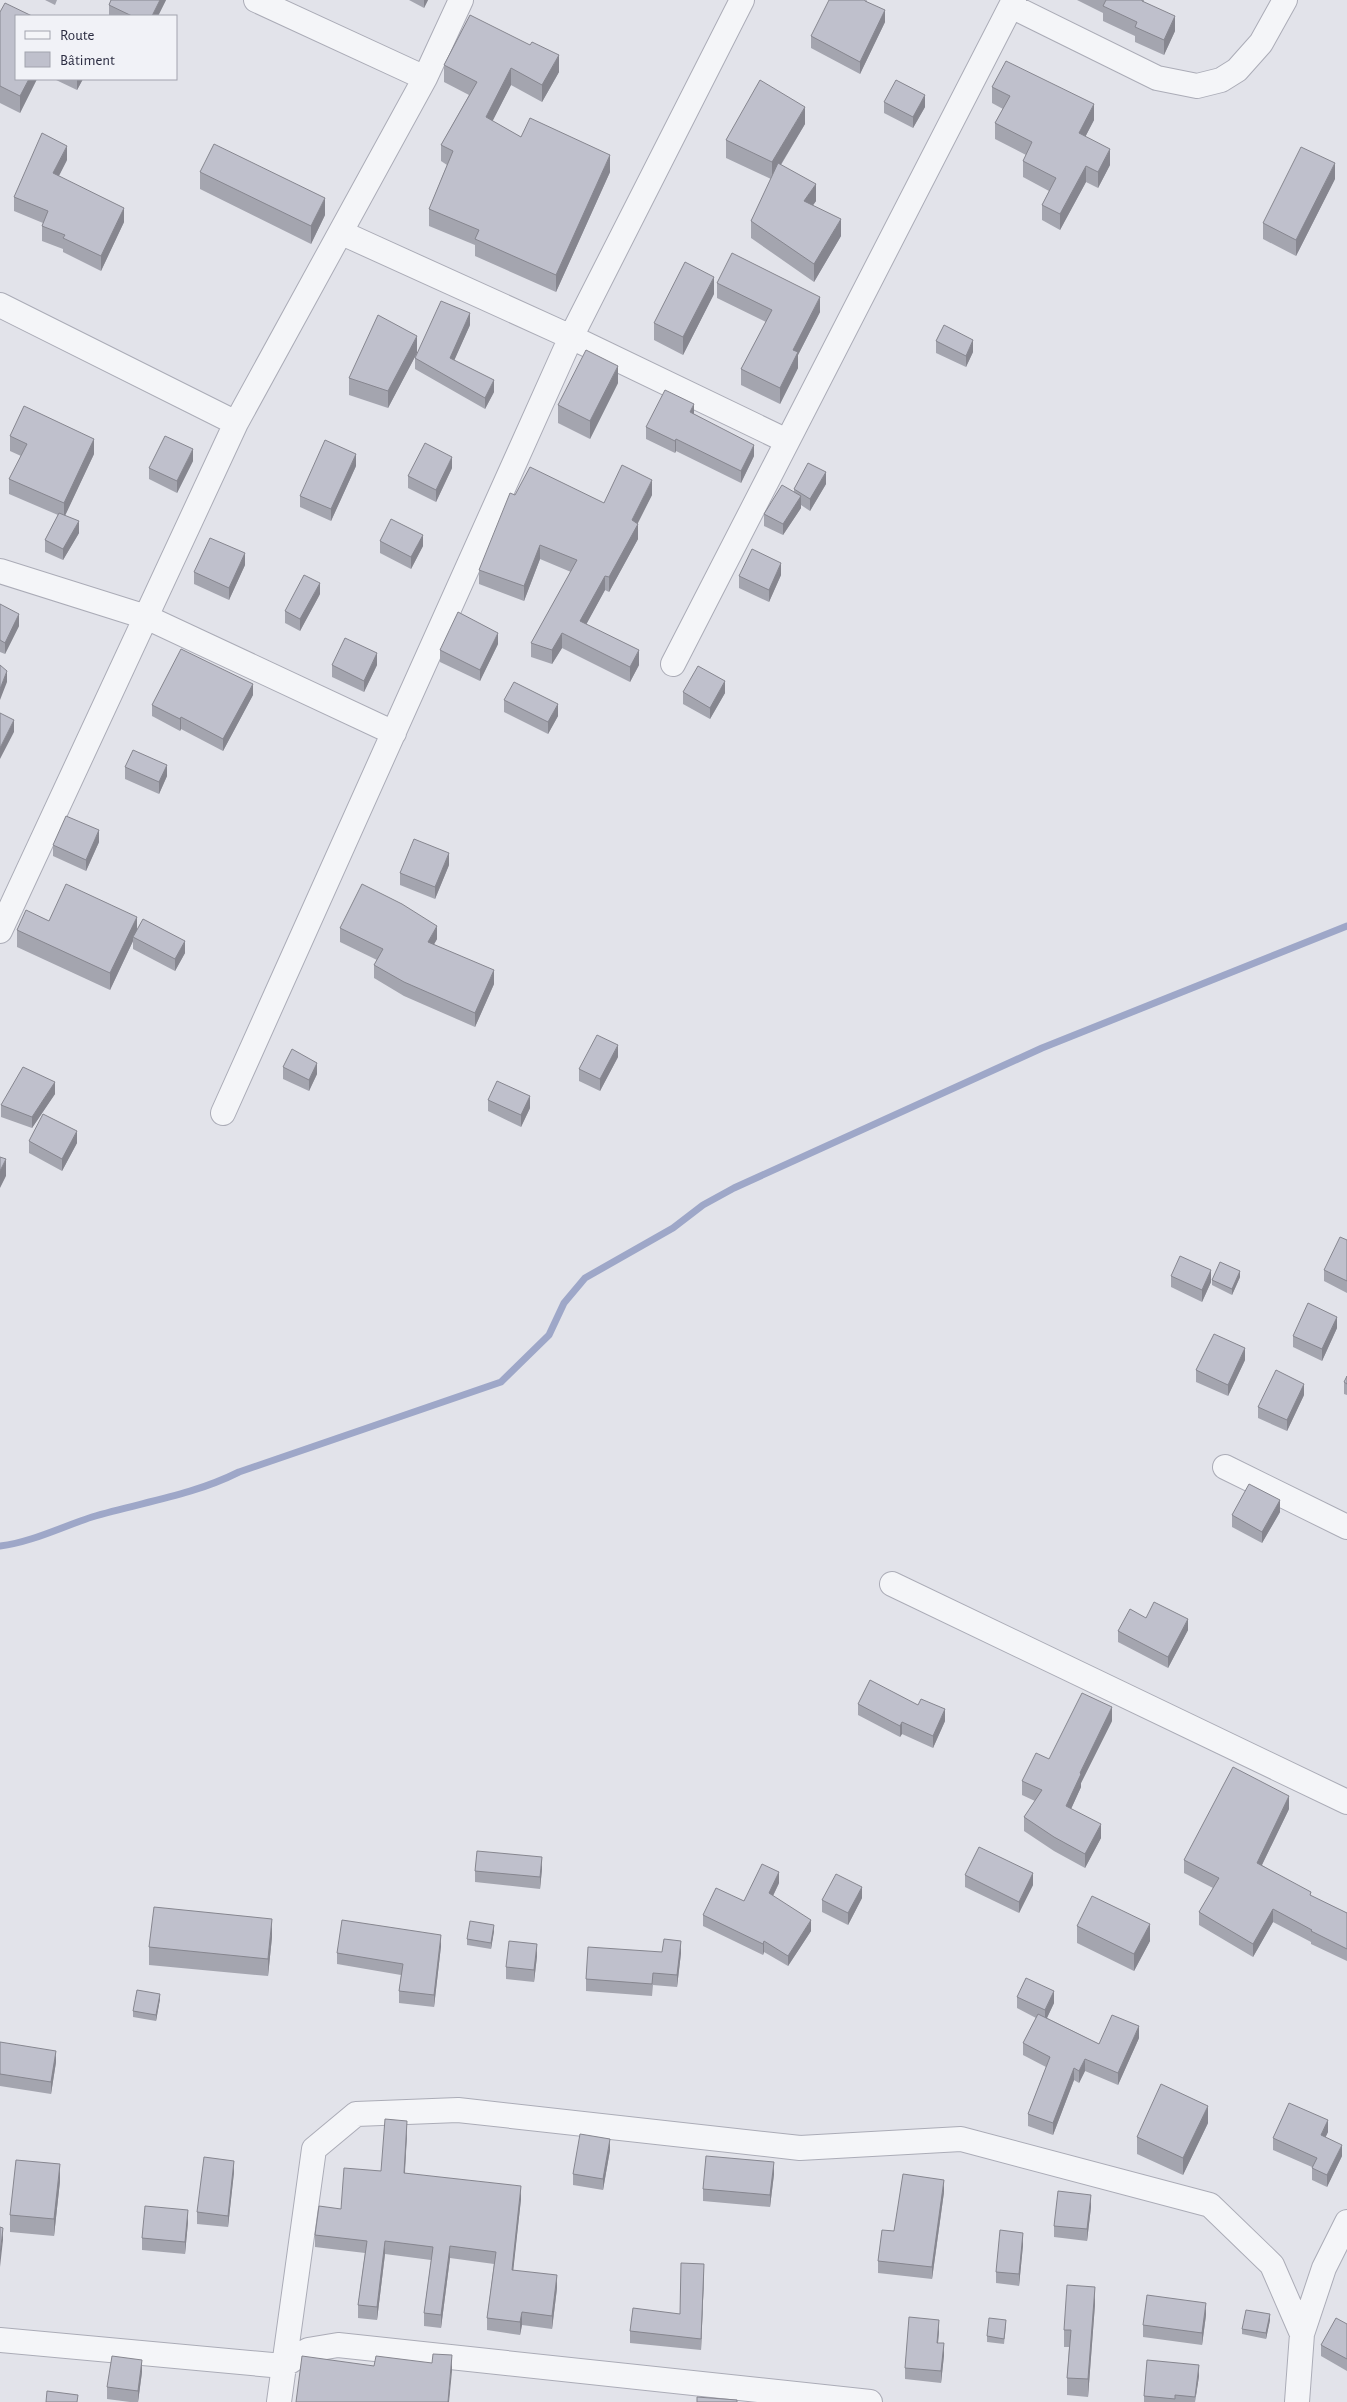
<svg xmlns="http://www.w3.org/2000/svg" width="1347" height="2402" viewBox="0 0 1347 2402" font-family="'Alegreya Sans',sans-serif">
<rect width="100%" height="100%" fill="#e2e3ea"/>
<g fill="none" stroke-linecap="round" stroke-linejoin="round">
<!-- stream -->
<path stroke="#9ea7c8" stroke-width="7" d="M0 1546C32 1542 61 1527 92 1517 142 1502 191 1496 239 1472L501 1382 549 1335 564 1303 585 1278 673 1228 703 1205 734 1188 1042 1048 1347 926"/>
<defs>
<path id="street" d="M256 0 425 78
M1011 6 1157 78 1197 86 1221 80 1237 70 1261 43 1285 0
M342 233 571 337 787 441
M0 305 236 423
M0 571 146 617 394 733
M673 664 1014 0
M0 931 236 423 425 78 461 0
M223 1113 571 337 742 0
M1225 1467 1347 1527
M892 1584 1347 1802
M0 2340 283 2366 308 2350 338 2345 870 2402
M279 2402 314 2149 356 2114 458 2110 800 2148 961 2139 1210 2205 1272 2265 1302 2334
M1297 2402 1302 2334 1324 2268 1347 2222"/>
</defs>
<!-- street casing -->
<use href="#street" stroke="#abacb7" stroke-width="26"/>
<!-- street -->
<use href="#street" stroke="#f4f5f8" stroke-width="24"/>
</g>
<!-- wall -->
<path fill="#a4a5af" d="M45 0H57L55 5Z
M111 0H166L158 16H109V5Z
M409 0H428L424 8Z
M867 0V2L885 22 860 74 811 48V36Z
M1077 0H1144V2L1175 31 1164 55 1135 42V36L1103 21V13Z
M0 12 16 79H37L20 113 0 103Z
M470 15 559 72 542 102 511 85 492 121 521 137 610 172 556 292 475 256V245L429 226V209L447 165 441 161V145L469 95 444 82V65Z
M54 79H83L77 90Z
M992 87 1094 120 1085 137 1110 165 1098 188 1086 182 1060 230 1042 220V205L1049 191 1023 177V161L1026 155 995 139V123L1003 109 992 103Z
M884 102 925 107 913 128 884 113Z
M805 124 781 165 816 201 813 205 841 236 814 282 751 238V221L771 179 726 158V140Z
M67 160 59 176 124 222 101 271 63 252V249L42 241V226L43 223 14 211V197Z
M200 172 325 215 311 244 200 189Z
M1335 179 1296 256 1263 239V223Z
M717 283 820 312 798 355V368L780 404 741 385V369L766 322 717 298Z
M714 294 683 355 654 340V323Z
M470 325 454 360 494 392 485 409 415 369V358Z
M936 341 973 352 966 367 936 353Z
M417 353 388 408 349 395V378Z
M618 383 590 439 558 423V405Z
M694 414 754 456 741 483 676 451 675 453 646 439V427Z
M10 436 94 454 65 515 79 533 63 560 45 552V540L58 515 9 494V479L21 456 10 451Z
M193 461 177 493 149 479V468Z
M356 466 331 521 300 507V496Z
M452 468 436 502 408 488V476Z
M826 484 810 511 801 505V508L783 535 764 526V514L794 492V489Z
M515 495 604 503 652 495 637 523 638 539 609 592 605 590 586 624 639 665 630 682 562 648 552 664 531 657V643L571 572 540 559 524 601 479 584V570Z
M380 541 423 546 411 569 380 553Z
M245 565 229 600 194 584V572Z
M781 575 769 602 739 588V576Z
M320 594 300 631 285 623V611Z
M0 604 19 626 5 654 0 652Z
M498 644 480 681 440 662V650Z
M332 665H377L364 692 332 677Z
M683 692 725 693 710 719 683 704Z
M253 695 223 751 181 729 180 731 152 716V705Z
M504 700 558 716 548 734 504 712Z
M125 767 167 776 159 794 125 779Z
M99 842 86 871 53 856V845Z
M449 865 435 899 400 885V873Z
M340 928 437 939 434 944 494 984 475 1027 404 996 374 978V965L377 960 340 942Z
M17 930 137 931 185 953 175 971 133 949V941L110 990 17 947Z
M618 1057 600 1091 579 1081V1069Z
M283 1067 317 1074 309 1091 283 1079Z
M55 1094 32 1128 1 1117V1105Z
M488 1100 530 1108 521 1127 488 1111Z
M29 1141 77 1143 62 1171 29 1153Z
M1347 1240V1293L1324 1281V1270Z
M1171 1276 1211 1282 1202 1302 1171 1287Z
M1240 1277 1232 1295 1212 1285V1280Z
M1337 1328 1322 1361 1293 1347V1336Z
M1245 1360 1228 1396 1196 1382V1370Z
M1347 1376V1395L1344 1394V1382Z
M1304 1395 1287 1431 1258 1418V1407Z
M1280 1512 1262 1543 1232 1527V1515Z
M1188 1630 1168 1668 1118 1642V1631Z
M858 1704 945 1721 933 1748 902 1734 900 1737 858 1715Z
M1112 1721 1081 1783V1787L1071 1809 1101 1838 1085 1868 1054 1851 1024 1831V1817L1035 1801 1022 1795V1781L1049 1759Z
M1289 1809 1262 1865 1311 1896 1347 1913V1961L1311 1944V1942L1273 1922 1253 1957 1199 1925V1912L1213 1888 1184 1873V1860Z
M542 1869 540 1889 475 1882V1871Z
M965 1875 1033 1885 1019 1913 965 1887Z
M779 1883 773 1896 811 1931 788 1966 764 1952 763 1955 703 1926V1915L744 1901Z
M862 1898 848 1925 822 1912V1900Z
M1077 1926 1150 1941 1134 1971 1077 1943Z
M494 1931 491 1949 467 1945V1939Z
M272 1937 268 1976 149 1965V1947Z
M441 1946 434 2007 399 2003V1991L401 1975 337 1964V1953Z
M662 1952 681 1953 677 1987 653 1985 652 1996 586 1991V1979Z
M537 1956 534 1982 506 1979V1967Z
M1017 1997 1054 2003 1047 2018 1099 2044 1139 2038 1118 2085 1085 2071 1079 2083 1074 2080 1053 2135 1028 2126V2114L1046 2067 1023 2055V2043L1036 2018 1017 2008Z
M160 1999 156 2021 133 2017V2011Z
M0 2042 56 2062 51 2094 0 2086Z
M1208 2123 1183 2175 1137 2154V2137Z
M1328 2132 1325 2137 1342 2156 1327 2187 1312 2180V2167L1273 2150V2138Z
M407 2134 405 2173 521 2199 513 2270 557 2288 552 2329 522 2325 520 2335 487 2330V2318L494 2264 450 2258 441 2328 424 2326V2313L431 2260 385 2254 377 2320 358 2318V2305L365 2253 315 2247V2235L341 2209 381 2171Z
M610 2150 603 2190 573 2185V2174Z
M234 2172 228 2227 197 2224V2212Z
M774 2174 770 2207 703 2201V2189Z
M60 2181 54 2236 10 2232V2215Z
M944 2192 932 2279 878 2273V2261L894 2231Z
M1091 2207 1087 2241 1054 2237V2226Z
M188 2222 185 2254 142 2250V2238Z
M1023 2245 1019 2286 996 2283V2272Z
M704 2276 701 2350 630 2343V2331L680 2314Z
M1095 2304 1088 2397 1067 2395V2378L1069 2347H1064V2330Z
M1206 2315 1202 2345 1143 2337V2325Z
M1270 2320 1266 2339 1242 2334V2329Z
M1347 2324V2371L1321 2356V2345Z
M1006 2326 1004 2344 987 2342V2336Z
M939 2331 938 2343 944 2355 941 2383 905 2379V2368Z
M142 2372 138 2402H130L107 2399V2387Z
M1199 2376 1195 2402H1144V2396Z"/>
<!-- shaded-wall -->
<path fill="#86868f" d="M160 0H166L158 16H152Z
M424 0H428L424 8Z
M885 10V22L860 74V62Z
M1175 16V31L1164 55V40Z
M559 55V72L542 102V85Z
M511 68V85L486 134V117Z
M29 79H37L20 113V96Z
M77 79H83L77 90Z
M925 95V107L913 128V117Z
M1094 104V120L1079 149V133Z
M805 107V124L772 179V162Z
M67 146V160L53 187V173Z
M1110 149V165L1098 188V172Z
M610 155V172L556 292V275Z
M1335 163V179L1296 256V240Z
M1086 166V182L1060 230V214Z
M816 184V201L804 218V201Z
M325 198V215L311 244V226Z
M124 208V222L101 271V256Z
M841 219V236L814 282V264Z
M714 277V294L683 355V337Z
M820 297V312L798 355V368L780 404V388L793 350Z
M470 313V325L450 370V358Z
M417 336V353L388 408V391Z
M973 340V352L966 367V356Z
M618 366V383L590 439V421Z
M494 380V392L485 409V398Z
M694 404V416L690 412Z
M94 439V454L64 518V503Z
M676 439V451L675 453V441Z
M754 445V456L741 483V471Z
M193 449V461L177 493V481Z
M356 454V466L331 521V509Z
M452 457V468L436 502V490Z
M826 472V484L810 511V499Z
M652 480V495L632 535V520Z
M801 496V508L783 535V524Z
M79 521V533L63 560V549Z
M638 524V539L609 592V577Z
M423 535V546L411 569V557Z
M540 545V559L524 601V586Z
M245 553V565L229 600V588Z
M781 563V575L769 602V590Z
M605 576V590L580 636V621Z
M320 583V594L300 631V619Z
M19 614V626L5 654V643Z
M498 633V644L480 681V670Z
M562 633V648L552 664V650Z
M639 650V665L630 682V667Z
M377 653V665L364 692V681Z
M7 671V682L0 700V689Z
M725 681V693L710 719V708Z
M253 684V695L223 751V739Z
M558 704V716L548 734V722Z
M181 717V729L180 731V719Z
M14 720V732L0 759V748Z
M167 765V776L159 794V782Z
M99 830V842L86 871V860Z
M449 853V865L435 899V887Z
M137 917V934L133 937V941L110 990V973Z
M437 926V939L428 955V942Z
M185 941V953L175 971V959Z
M494 970V984L475 1027V1013Z
M618 1045V1057L600 1091V1079Z
M317 1063V1074L309 1091V1080Z
M55 1082V1094L32 1128V1117Z
M530 1096V1108L521 1127V1115Z
M77 1131V1143L62 1171V1159Z
M6 1159V1176L0 1188V1171Z
M1211 1270V1282L1202 1302V1290Z
M1240 1271V1277L1232 1295V1289Z
M1337 1317V1328L1322 1361V1349Z
M1245 1348V1360L1228 1396V1385Z
M1304 1384V1395L1287 1431V1420Z
M1280 1500V1512L1262 1543V1532Z
M1188 1619V1630L1168 1668V1657Z
M1112 1707V1721L1081 1783V1787L1066 1820V1806L1080 1773Z
M945 1709V1721L933 1748V1736Z
M902 1722V1734L900 1737V1726Z
M1289 1796V1809L1257 1875V1863Z
M1101 1824V1838L1085 1868V1854Z
M542 1857V1869L540 1889V1877Z
M779 1872V1883L769 1904V1893Z
M1033 1873V1885L1019 1913V1902Z
M862 1887V1898L848 1925V1913Z
M1273 1909V1922L1253 1957V1944Z
M272 1919V1937L268 1976V1959Z
M811 1920V1931L788 1966V1956Z
M1150 1924V1941L1134 1971V1954Z
M494 1925V1931L491 1949V1943Z
M441 1935V1946L434 2007V1995Z
M681 1941V1953L677 1987V1975Z
M764 1941V1952L763 1955V1944Z
M537 1944V1956L534 1982V1970Z
M1054 1991V2003L1045 2022V2010Z
M160 1994V1999L156 2021V2015Z
M1139 2026V2038L1118 2085V2073Z
M56 2051V2062L51 2094V2082Z
M1085 2059V2071L1079 2083V2071Z
M1074 2068V2080L1053 2135V2123Z
M1208 2106V2123L1183 2175V2158Z
M1328 2120V2132L1321 2147V2135Z
M407 2121V2134L404 2185V2173Z
M610 2139V2150L603 2190V2179Z
M1342 2145V2156L1327 2187V2175Z
M234 2161V2172L228 2227V2216Z
M774 2162V2174L770 2207V2195Z
M60 2164V2181L54 2236V2219Z
M944 2180V2192L932 2279V2267Z
M521 2186V2199L512 2282V2270Z
M1091 2195V2207L1087 2241V2229Z
M188 2210V2222L185 2254V2242Z
M3 2228V2240L0 2267V2255Z
M1023 2233V2245L1019 2286V2274Z
M385 2241V2254L377 2320V2307Z
M450 2246V2258L441 2328V2315Z
M704 2264V2276L701 2350V2339Z
M557 2275V2288L552 2329V2316Z
M1095 2287V2304L1088 2397V2379Z
M1206 2303V2315L1202 2345V2333Z
M522 2312V2325L520 2335V2322Z
M1270 2314V2320L1266 2339V2333Z
M939 2320V2331L937 2354V2343Z
M944 2343V2355L941 2383V2371Z
M452 2355V2371L449 2402H448Z
M142 2360V2372L138 2402V2391Z
M1199 2365V2376L1195 2402Z"/>
<!-- building -->
<path fill="#bfc0cc" stroke="#86868f" d="M111 0H160L152 16H132L109 5Z
M829 0H865V1L885 10 860 62 811 36Z
M1106 0H1142V1L1175 16 1164 40 1135 27 1137 22 1103 6Z
M5 3 32 16H16V79H29L20 96 0 86V12Z
M470 15 530 45 532 42 559 55 542 85 511 68 486 117 521 137 530 118 610 155 556 275 475 239 479 230 429 209 453 151 441 145 477 82 444 65Z
M1006 61 1094 104 1079 133 1110 149 1098 172 1086 166 1060 214 1042 205 1056 178 1023 161 1032 142 995 123 1010 96 992 87Z
M760 80 805 107 772 162 726 140Z
M896 80 925 95 913 117 884 102Z
M42 133 67 146 53 173 124 208 101 256 63 238 65 235 42 226 48 211 14 197Z
M214 144 325 198 311 226 200 172Z
M1301 147 1335 163 1296 240 1263 223Z
M778 163 816 184 804 201 841 219 814 264 751 221Z
M732 253 820 297 793 350 798 352 780 388 741 369 772 310 717 283Z
M685 262 714 277 683 337 654 323Z
M441 301 470 313 450 358 494 380 485 398 415 358Z
M378 315 417 336 388 391 349 378Z
M944 325 973 340 966 356 936 341Z
M586 350 618 366 590 421 558 405Z
M665 390 694 404 690 412 754 445 741 471 676 439 675 441 646 427Z
M24 406 94 439 64 503 9 479 27 444 10 436Z
M165 436 193 449 177 481 149 468Z
M325 440 356 454 331 509 300 496Z
M425 443 452 457 436 490 408 476Z
M808 463 826 472 810 499 794 489Z
M622 465 652 480 632 520 638 524 609 577 605 576 580 621 639 650 630 667 562 633 552 650 531 643 577 560 540 545 524 586 479 570 510 493 515 495 530 467 604 503Z
M782 485 801 496 783 524 764 514Z
M59 513 79 521 63 549 45 540Z
M391 519 423 535 411 557 380 541Z
M210 538 245 553 229 588 194 572Z
M752 549 781 563 769 590 739 576Z
M304 575 320 583 300 619 285 611Z
M0 604 19 614 5 643 0 640Z
M458 612 498 633 480 670 440 650Z
M345 638 377 653 364 681 332 665Z
M181 649 253 684 223 739 181 717 180 719 152 705Z
M0 665 7 671 0 689Z
M698 666 725 681 710 708 683 692Z
M514 682 558 704 548 722 504 700Z
M0 713 14 720 0 748Z
M133 750 167 765 159 782 125 767Z
M66 816 99 830 86 860 53 845Z
M414 839 449 853 435 887 400 873Z
M66 884 137 917 110 973 17 930 26 910 49 921Z
M362 884 402 904 437 926 428 942 494 970 475 1013 404 982 374 965 383 949 340 928Z
M143 919 185 941 175 959 133 937Z
M597 1035 618 1045 600 1079 579 1069Z
M292 1049 317 1063 309 1080 283 1067Z
M23 1067 55 1082 32 1117 1 1105Z
M497 1081 530 1096 521 1115 488 1100Z
M43 1114 77 1131 62 1159 29 1141Z
M0 1157 6 1159 0 1171Z
M1340 1237 1347 1240V1281L1324 1270Z
M1180 1256 1211 1270 1202 1290 1171 1276Z
M1220 1262 1240 1271 1232 1289 1212 1280Z
M1308 1303 1337 1317 1322 1349 1293 1336Z
M1214 1334 1245 1348 1228 1385 1196 1370Z
M1276 1370 1304 1384 1287 1420 1258 1407Z
M1347 1376V1384L1344 1382Z
M1249 1484 1280 1500 1262 1532 1232 1515Z
M1154 1602 1188 1619 1168 1657 1118 1631 1130 1609 1146 1618Z
M870 1680 918 1705 921 1699 945 1709 933 1736 902 1722 900 1726 858 1704Z
M1082 1693 1112 1707 1080 1773 1081 1774 1066 1806 1101 1824 1085 1854 1054 1837 1024 1817 1042 1790 1022 1781 1036 1753 1049 1759Z
M1233 1767 1289 1796 1257 1863 1311 1892 1310 1895 1347 1913V1949L1311 1931 1312 1930 1273 1909 1253 1944 1199 1912 1219 1878 1184 1860Z
M979 1847 1033 1873 1019 1902 965 1875Z
M477 1851 542 1857 540 1877 475 1871Z
M762 1864 779 1872 769 1893 811 1920 788 1956 764 1941 763 1944 703 1915 716 1888 744 1901Z
M836 1874 862 1887 848 1913 822 1900Z
M1092 1896 1150 1924 1134 1954 1077 1926Z
M154 1907 272 1919 268 1959 149 1947Z
M342 1920 441 1935 434 1995 399 1991 403 1964 337 1953Z
M470 1921 494 1925 491 1943 467 1939Z
M664 1939 681 1941 677 1975 653 1973 652 1984 586 1979 588 1947 662 1952Z
M509 1941 537 1944 534 1970 506 1967Z
M1026 1978 1054 1991 1045 2010 1017 1997Z
M137 1990 160 1994 156 2015 133 2011Z
M1038 2014 1099 2044 1112 2015 1139 2026 1118 2073 1085 2059 1079 2071 1074 2068 1053 2123 1028 2114 1050 2057 1023 2043Z
M0 2042 56 2051 51 2082 0 2074Z
M1161 2084 1208 2106 1183 2158 1137 2137Z
M1289 2103 1328 2120 1321 2135 1342 2145 1327 2175 1312 2168 1317 2158 1273 2138Z
M385 2119 407 2121 404 2173 521 2186 512 2270 557 2275 552 2316 522 2312 520 2322 487 2318 496 2252 450 2246 441 2315 424 2313 433 2247 385 2241 377 2307 358 2305 367 2241 315 2235 319 2206 341 2209 344 2168 381 2171Z
M580 2134 610 2139 603 2179 573 2174Z
M706 2156 774 2162 770 2195 703 2189Z
M204 2157 234 2161 228 2216 197 2212Z
M16 2160 60 2164 54 2219 10 2215Z
M903 2174 944 2180 932 2267 878 2261 882 2230 894 2231Z
M1058 2191 1091 2195 1087 2229 1054 2226Z
M145 2206 188 2210 185 2242 142 2238Z
M0 2227 3 2228 0 2255Z
M1000 2230 1023 2233 1019 2274 996 2272Z
M681 2263 704 2264 701 2339 630 2331 633 2308 680 2314Z
M1067 2285 1095 2287 1088 2379 1067 2378 1071 2330H1064Z
M1147 2295 1206 2303 1202 2333 1143 2325Z
M1246 2310 1270 2314 1266 2333 1242 2329Z
M909 2317 939 2320 937 2343H944L941 2371 905 2368Z
M989 2318 1006 2320 1004 2339 987 2336Z
M1336 2318 1347 2324V2359L1321 2345Z
M433 2354 452 2355 448 2402H296L302 2356 374 2366 376 2356 432 2363Z
M112 2356 142 2360 138 2391 107 2387Z
M1147 2360 1199 2365 1195 2397 1175 2395V2399L1144 2396Z
M47 2391 78 2395 77 2402H46Z
M697 2397 737 2400V2402H697Z"/>
<!-- legend -->
<rect x="15" y="15" width="162" height="65" fill="#f1f2f7" stroke="#a2a3ae"/>
<rect x="25" y="31" width="25" height="8" fill="#f4f5f8" stroke="#a2a3ae"/>
<text x="60" y="40" font-size="15" fill="#2b2c41">Route</text>
<rect x="25" y="52" width="25" height="15" fill="#bfc0cc" stroke="#a2a3ae"/>
<text x="60" y="65" font-size="15" fill="#2b2c41">Bâtiment</text>
</svg>
